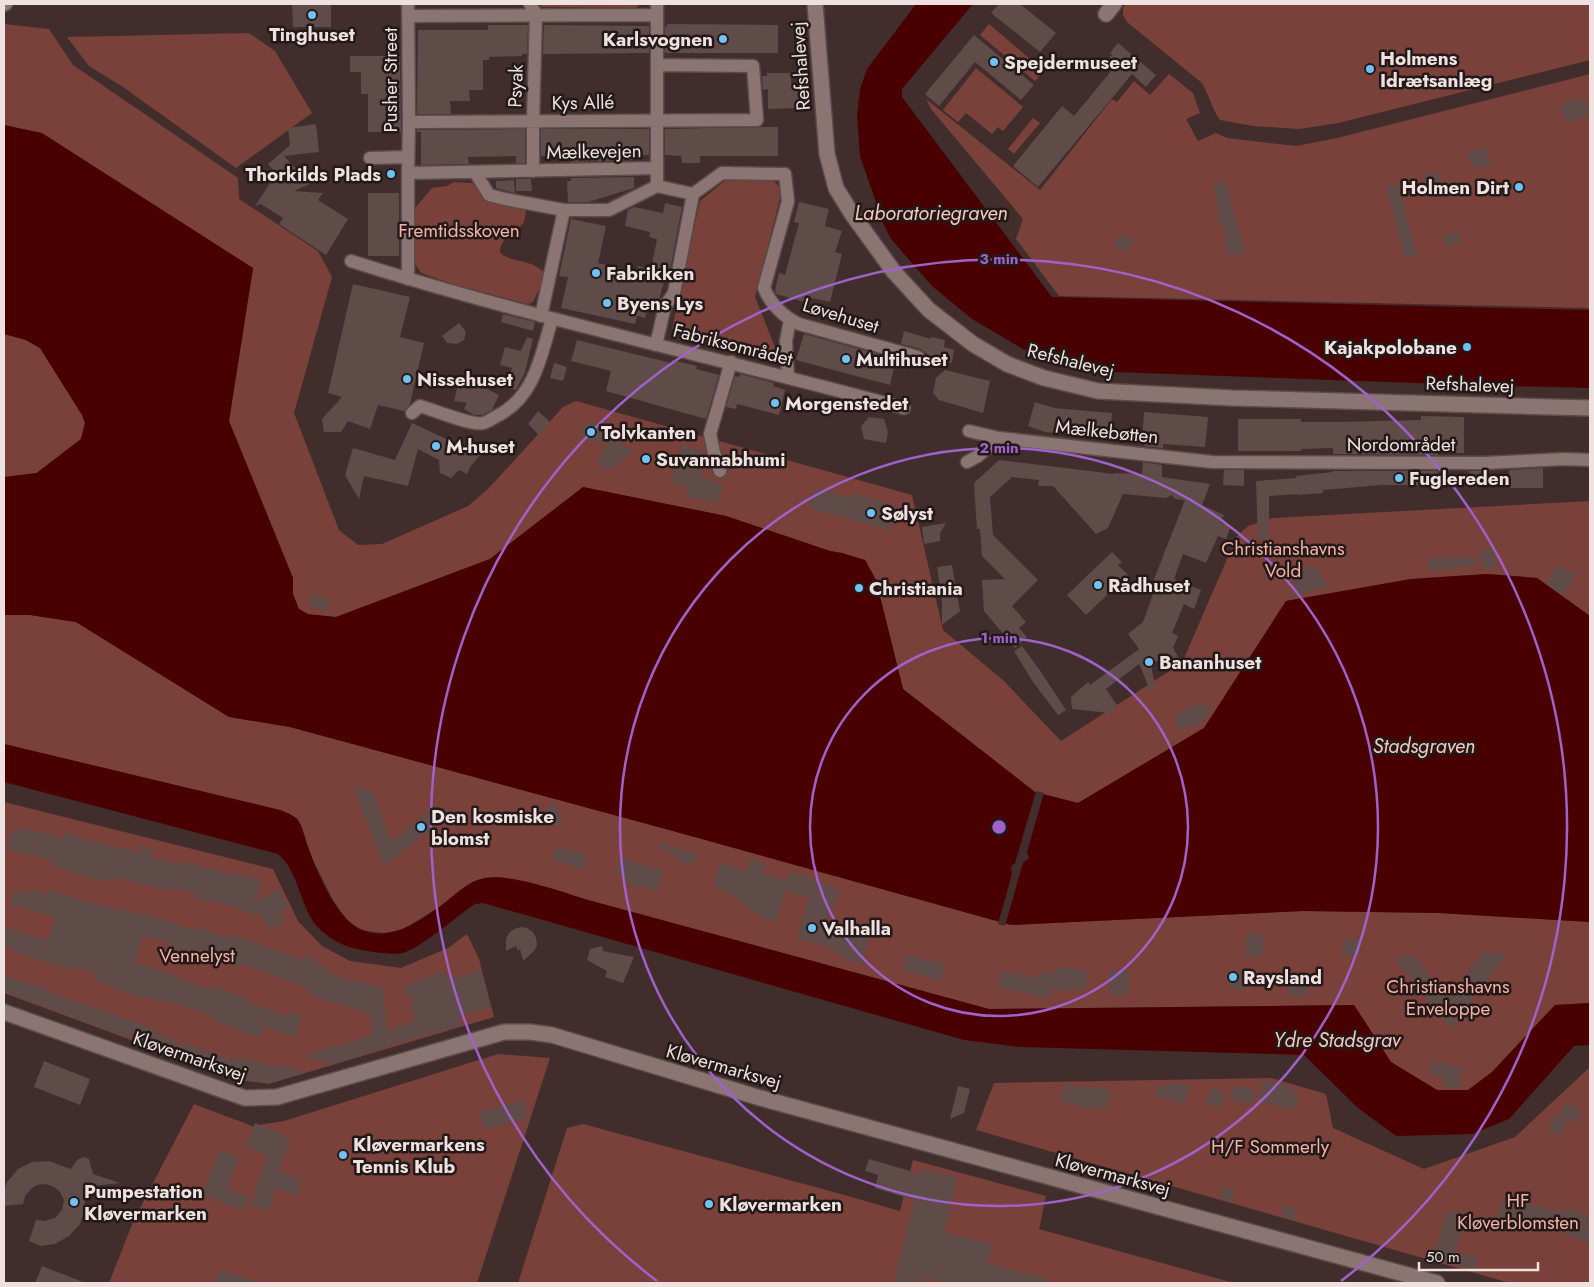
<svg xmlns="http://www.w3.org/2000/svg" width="1594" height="1287" viewBox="0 0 1594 1287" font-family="Jost,sans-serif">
<rect width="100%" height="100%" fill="#412e2c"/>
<!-- green -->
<path fill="#794139" d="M539 4H640L636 8 542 7Z
M1126 4H1590V60L1338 123 1299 129 1253 126 1220 120C1212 109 1209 95 1202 83L1127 22 1123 15V8Z
M4 24 49 29 73 65 238 178 239 199 318 251 332 277 294 413 339 530 358 545 382 544 468 506 488 489 563 407 576 401 912 495 943 630 1004 681 1061 741 1182 663 1237 536 1248 526 1273 518 1590 501V616L1537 578 1487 574 1411 579 1286 601 1204 728 1078 803 1035 792 903 689 876 580 865 560 842 553 830 551 726 516 583 487 490 559 336 617 308 615 299 609 292 594 293 578 229 421 253 268 4 125Z
M989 24 1044 71 1035 81 980 35Z
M249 33 275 51 312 113 236 168 123 87 89 66 67 37Z
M976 68 1023 107 1003 131 998 127 992 134 966 113 958 122 943 110Z
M1169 74 1193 93 1200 113 1186 119 1198 141 1216 133 1227 138 1296 146 1337 138 1590 74V308L1059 296 1016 239 1023 219 931 109 926 99 1040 190 1112 99 1117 102 1134 81 1150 95Z
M1033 118 1040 123 1014 154 1008 149Z
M727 179 773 180 782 190 755 297 779 357 778 363 702 344 672 329 700 201Z
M454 182 472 183 527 205 524 222C516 233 501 236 500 252 507 263 533 258 544 273L543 281 533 302 528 304 453 284 421 273 413 261 415 242V208L432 188 447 186Z
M4 334 26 340 40 348 82 415 85 423 81 439 36 473 4 477Z
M4 615H30L76 622 229 717 290 727 662 828 1011 925 1303 911 1439 913 1590 922V1003L1555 1005 1492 1072 1468 1090H1437L1391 1062 1354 1005 989 1009 588 900 546 887 499 877 486 878 477 880 466 886 439 907 402 930 383 933 361 930 348 921 333 900 312 858 298 819 280 810 4 744Z
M4 802 273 869 298 921 322 946 350 961 401 968 448 948 467 934 479 959 494 1017 275 1082 263 1083 239 1080 4 993Z
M498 1054 550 1058 477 1283H109L133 1222 194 1104 252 1126 284 1121Z
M1590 1067V1283H1510L976 1130 994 1083 1271 1078 1326 1094 1333 1128 1424 1169 1515 1137Z
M583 1124 841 1194 900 1211 913 1160 1046 1196 1039 1229 1234 1283H518L567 1128Z"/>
<!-- water -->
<path fill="#490000" d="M916 4H973L902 89V97L1052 297 1590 310V388L1471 385 1086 371 1023 349 972 319 932 286 891 239 883 223 860 156 857 115 860 89 867 69Z
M4 125 42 133 253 268 229 421 293 578V594L299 609 308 614 336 617 490 559 583 487 726 516 830 551 842 553 865 560 876 580 903 689 1035 792 1078 803 1204 728 1286 601 1411 579 1487 574 1537 578 1590 616V922L1439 913 1303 911 1011 925 662 828 290 727 229 717 76 622 30 615H4V477L37 473 81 439 85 423 82 415 40 348 26 340 4 334Z
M4 744 280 810C286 812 293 815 297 819 303 826 305 839 308 847 317 872 336 918 360 929 390 944 423 919 446 902 458 892 469 881 485 878 510 873 563 892 588 900L989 1009 1354 1005 1391 1062 1437 1090H1468L1492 1072 1555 1005 1590 1003V1045L1574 1046 1509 1119 1472 1134 1396 1136 1358 1108 1304 1055 1021 1047 964 1040 483 903 475 904 469 908C454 919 420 948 403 953 391 956 358 950 346 946 336 942 322 933 315 924 299 903 299 872 278 854L4 782Z"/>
<!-- pier -->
<path fill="#412e2c" d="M1036 791 1044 793 1027 852 1029 858 1023 863 1005 926 998 924 1012 874 1011 867 1015 863Z"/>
<!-- building -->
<path fill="#5f4b48" d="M292 4H331V27H293Z
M999 4H1020L1056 33 1040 52 991 13Z
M667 24 778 25V53H665V27H667Z
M488 25H528L527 54H522V56L489 57V60H483V90H469L470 101H450L451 114H417L418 30H488Z
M544 25 649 26V53L543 54Z
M974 35 1034 85 1021 100 975 62 939 106 925 94Z
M1118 43 1156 75 1146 87 1132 74 1038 187 1013 166 1062 106 1074 116 1117 64 1110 57 1112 55 1110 53Z
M350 56H400L401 132H368V94H361V72H350Z
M767 73H791V83L804 82 805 108 768 109V89L763 90 762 76H767Z
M1576 98 1578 103 1587 100 1590 114 1567 123 1560 105Z
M316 124 319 152 284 156 296 169 293 172 310 184 294 191 323 193 318 200 348 219 326 255 279 224 283 218 261 204 255 206 272 180 270 177 275 173 268 164 290 145 288 128Z
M761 127H778V156H700V163H682L681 156 665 155V129Z
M525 129V163H516V156L468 157 469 164 421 165V132H417V130Z
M541 129H649V155H635V160L571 162V156H541Z
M1486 147 1491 165 1472 168 1467 152Z
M1438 171 1442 183 1427 187 1423 175Z
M634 177V188L588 202H568L567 181H571V178Z
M516 179H531L532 191H516Z
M514 180 515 193 496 188V181Z
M1225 181 1243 245 1244 253 1227 255 1224 226 1221 227 1213 184Z
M1398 184 1417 255 1405 258 1386 187Z
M368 193H399V256H368Z
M799 202 829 209 825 226 842 231 835 252 842 254 830 302 807 297 805 302 776 294 775 291 779 273 785 275 799 223 794 222Z
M665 203 682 207 669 276 667 271 659 300 657 304 649 302 645 318 637 316 635 324 561 308 568 277 559 276 571 219 606 226 598 263 637 272 638 266 651 269 657 239 649 237 650 232 625 226 628 210 634 207 663 213Z
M1458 231 1461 243 1446 247 1443 235Z
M1123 233 1134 242 1124 253 1113 244Z
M353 284 410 297 400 337 424 343 410 404 404 411 378 405 370 429 348 421 341 432H324L322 419 342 397 328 393Z
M503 314 535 322 533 331 501 322Z
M459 323 466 332 464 340 457 344 447 343 442 336Z
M904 331 931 339V337L945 340 944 347 954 350 952 363 927 358 928 355 921 349 901 344Z
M804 334 896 359 890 385 796 360Z
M527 337 533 339 525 372 516 390 503 387 512 368 500 365 505 347 521 351Z
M577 340 671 363 672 360 697 366 696 369 719 375 706 419 606 391 611 371 571 361Z
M554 363 567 367 563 381 550 378Z
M945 370 990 381 983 413 939 400 933 393 936 378Z
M740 374 774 383 773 386 785 390 779 415 737 404 736 409 726 407 735 376 739 377Z
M459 380 475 383 499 395 492 410 482 415H474L464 409 467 403 454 401Z
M1035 402 1054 408 1112 413 1110 438 1045 432 1028 426Z
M538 411 550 422 539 435 528 424Z
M1144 412 1208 417 1205 447 1163 444V448L1144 446 1145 442H1142Z
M1421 416 1464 417V453H1438V455L1333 454V448L1301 449V451H1238V419H1301V422H1339L1421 420Z
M869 417 884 419 888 432 886 443 864 439 861 426Z
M626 419 620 445 635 450 607 471 596 461 609 443 587 441 581 435V428L583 425 591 421 596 423 600 426 617 431Z
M412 423 480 455 470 467 467 474 459 470 451 478 440 473 439 460 418 449 408 486 364 476 359 499 345 475 353 448 395 460Z
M681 445 702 450 698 467 703 469 701 478 723 484 719 503 703 499H693L686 495 688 487 671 482Z
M999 460 1114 474V473L1142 474 1143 462 1162 465V477L1210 484 1202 505 1224 515 1220 522 1231 526 1226 539 1218 536 1206 563 1183 554 1174 579 1201 590 1194 609 1184 604 1172 633 1178 636 1173 648 1180 660 1164 659 1151 663 1155 689 1150 690 1139 664 1106 689 1118 707 1110 713 1072 709 1071 697 1088 682 1090 685 1139 649 1128 634 1143 622 1153 594 1155 595 1151 587 1185 500 1175 499 1172 495 1166 498 1123 494 1108 528 1096 534 1053 486H1038L1039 480 1012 477 990 497 993 535 1038 580 1012 606 1026 622 1019 628 1027 637 1015 648 984 611 982 580 1005 579 982 556 980 529H977L974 483Z
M1543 468V488H1510L1509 470Z
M1224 470H1244V486L1223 485Z
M1333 471H1438V485H1381L1323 490V493L1298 495V494L1269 496V539L1258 540 1256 481 1296 478V476L1333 472Z
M1469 471H1483L1484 482 1470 483Z
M815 488 850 498 851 493 898 507 891 531 809 508Z
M946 523 940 533V541L924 544 922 527Z
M1494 549 1495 568 1481 569 1480 550Z
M1112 552 1122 562 1118 565 1128 575 1086 615 1067 595Z
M1428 558H1475L1476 564 1445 570 1428 571Z
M952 565 960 611 942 625V602L937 567Z
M1310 566 1320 572 1321 576 1329 586 1292 596 1294 585 1293 580 1300 569Z
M1558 566 1576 574 1563 595 1546 584Z
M313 593 330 600 324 612 308 605Z
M1022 646 1041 672 1066 710 1058 715 1033 682 1014 651Z
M1197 702 1213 710 1206 718 1197 725 1176 731 1177 715 1192 705 1194 706Z
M353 786 373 792 391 842 434 806 452 813 384 866Z
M555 802 563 826 543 820 546 808Z
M19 827 64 838 65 832 78 835V838L139 852 140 846 152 848 150 857 182 865 183 861 234 875V874L245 877 246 876 261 880 255 902 279 889 288 906 280 911 285 923 269 929 262 915H251V913L209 899V902L196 899 197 894 172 888V891L115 877 114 881 108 879V881L74 874V871L51 865 52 860 7 849 12 830 18 832Z
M661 843 698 855 690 867 659 846Z
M556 846 587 855 583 869 552 860Z
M620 858 663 871 657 891 622 882 623 876 616 874Z
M750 858 766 865 762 874 787 880 789 872 810 877 840 891 826 921 853 929 852 933 868 938 862 964 845 959 846 957 833 953 834 949 797 938 809 897 785 891 776 922 760 917 761 916 714 884 720 863 746 871Z
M20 889 32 893 33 890 47 894 48 890 120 911V909L141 916 142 913 193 930 194 926 230 939 232 934 294 957 300 961 305 954 333 974 332 976 383 987 387 1030 415 1021 410 996 407 997 405 985 444 971 447 979 481 970 491 1007 459 1016 462 1026 411 1039 332 1065 304 1055 373 1035 370 1013 334 1002 333 1004 308 994 310 989 241 963 238 967 219 960 220 957 186 947 185 952 170 948 172 943 143 936 135 962 177 976V978L210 990 211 986 246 998 245 1001 287 1016 288 1012 302 1016 296 1037 264 1027 260 1038 212 1020 213 1018 207 1016 208 1014 167 1001 162 1000 161 1002 145 996 144 999 115 989V987L96 980 97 974 74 966 73 970 52 964 12 951V948L4 945V927L47 940 56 917 11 905 14 892 19 894Z
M521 927 527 928 533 932 536 938 537 945 534 951 523 961 520 949 518 951 516 946 506 951V939L509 933 514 929Z
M1246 934H1263V956L1246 957Z
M1360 940 1361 955 1343 956 1342 941Z
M602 946 603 951 634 957 623 983 605 977 607 971 587 960 590 949Z
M1484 951 1506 955 1451 1029 1394 958 1414 956 1448 998Z
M908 955 945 965 941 980 903 970 906 957Z
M1056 967 1087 970 1085 990 1074 988 1073 991 1051 989V997H1038V995L998 988 1002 971 1040 978V973H1055Z
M1128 970 1130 994 1110 995 1109 971Z
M1229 972 1244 973 1243 990 1228 988Z
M1307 974 1309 994 1289 996 1287 977Z
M4 975 32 985 33 983 45 987V990L63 997 155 1029 154 1032 178 1042 173 1054 4 992Z
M182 1042 234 1061 235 1058H239L308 1072 268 1084 247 1080 205 1066 206 1065 178 1054Z
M44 1061 90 1079 80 1105 34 1087Z
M1432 1061 1463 1068 1459 1089 1442 1085 1444 1077 1430 1074Z
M1263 1080 1291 1087V1091L1298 1093 1295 1110 1258 1102Z
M1170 1082 1190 1086 1184 1104 1155 1096 1158 1085 1169 1087Z
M1065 1083 1083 1088V1086L1111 1090 1107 1109 1097 1107V1110L1080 1108V1106L1060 1101Z
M958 1086 970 1089 964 1113 950 1119Z
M1233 1086 1256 1090 1253 1104 1231 1100Z
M1211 1088 1225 1092 1221 1108 1206 1104Z
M523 1100 528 1118 484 1129 479 1112Z
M1566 1103 1581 1110 1576 1123 1560 1116Z
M1555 1114 1568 1120 1561 1136 1548 1130Z
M255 1123 291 1138 278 1170 303 1180 297 1196 276 1188 268 1212 251 1205 267 1155 246 1147Z
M220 1150 239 1157 227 1188 249 1197 243 1211 202 1194Z
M83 1157 89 1159 93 1174 120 1183 84 1187 85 1208 80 1224 69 1236 55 1244 41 1246 29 1241 36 1220 45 1221 55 1218 62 1210 64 1200 60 1192 54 1187 46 1184 37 1185 31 1189 25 1196 23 1204 4 1206V1191L7 1182 18 1169 32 1162 49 1161 71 1169 77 1160Z
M869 1159 920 1174 921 1169 957 1178 944 1232 992 1244 987 1263 1048 1279 1047 1283H950L924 1277 923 1283H894L914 1200 875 1188 878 1175 865 1171Z
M1222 1187 1235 1190 1232 1202 1220 1200Z
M1502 1198 1564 1213 1566 1207 1588 1216 1586 1220 1590 1221V1243L1540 1225 1539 1232 1496 1221Z
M1284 1205 1296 1208 1294 1220 1281 1216Z
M1447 1211 1464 1215 1456 1252 1478 1257 1475 1270 1433 1259Z
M42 1266 83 1282V1283H35Z
M220 1270 254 1281V1283H215Z"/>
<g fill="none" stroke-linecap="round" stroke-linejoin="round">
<defs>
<path id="pedestrian" d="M408 4 409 122 408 173 657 168V186L693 194 722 173 785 174 788 201 764 288C770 303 783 317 799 324L918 357
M530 4 536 14 533 121V171
M4 5 6 4
M408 16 657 15
M409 122 757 120 753 66 657 65
M370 158 408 157
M657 168V4
M475 172 489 195 505 199 564 210H609L657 186
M351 261C533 319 720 358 904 408
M408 279V173
M541 316 564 210
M656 345 665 306 674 293 693 194
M788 378 786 341 790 320
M412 413 420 406C434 410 472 426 483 423 488 422 493 418 497 416 535 397 541 355 552 319
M969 431 999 438 1212 462 1484 463 1565 459 1590 460
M967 462 978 456 999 438
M720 471 714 453 710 434 731 362"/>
<path id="minor" d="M815 4 827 154 836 188 852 214 894 272 929 310 973 344 1007 364 1044 378 1098 391 1232 398 1590 408
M1106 14 1114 4"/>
<path id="tertiary" d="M4 1012 245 1098 277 1097 504 1032H530L552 1035 757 1097 1437 1283"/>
</defs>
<!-- pedestrian casing -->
<use href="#pedestrian" stroke="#5b4b49" stroke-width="15"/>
<!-- minor casing -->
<use href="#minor" stroke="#5b4b49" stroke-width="18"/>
<!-- tertiary casing -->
<use href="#tertiary" stroke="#5b4b49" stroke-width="18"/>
<!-- pedestrian -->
<use href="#pedestrian" stroke="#8b7572" stroke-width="12"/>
<!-- minor -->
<use href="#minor" stroke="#8b7572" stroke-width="15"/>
<!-- tertiary -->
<use href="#tertiary" stroke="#8b7572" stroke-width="15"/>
</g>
<!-- distance rings -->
<g fill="none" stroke="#9e62c9" stroke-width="2.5">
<circle cx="999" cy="827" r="189"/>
<circle cx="999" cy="827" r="379"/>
<path d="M657 1281A568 568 0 1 1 1341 1281"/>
</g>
<!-- markers -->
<g fill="#71c1f5" stroke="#221918" stroke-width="2">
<circle cx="312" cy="15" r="5"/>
<circle cx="723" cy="39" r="5"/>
<circle cx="994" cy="62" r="5"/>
<circle cx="1370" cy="69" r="5"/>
<circle cx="391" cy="174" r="5"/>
<circle cx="1519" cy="187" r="5"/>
<circle cx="596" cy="273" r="5"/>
<circle cx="607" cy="303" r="5"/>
<circle cx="1467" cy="347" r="5"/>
<circle cx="846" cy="359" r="5"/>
<circle cx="407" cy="379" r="5"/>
<circle cx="775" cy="403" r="5"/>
<circle cx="591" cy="432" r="5"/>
<circle cx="436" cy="446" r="5"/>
<circle cx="646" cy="459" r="5"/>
<circle cx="1399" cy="478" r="5"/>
<circle cx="871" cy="513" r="5"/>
<circle cx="1098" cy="585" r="5"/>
<circle cx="859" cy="588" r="5"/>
<circle cx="1149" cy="662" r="5"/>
<circle cx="421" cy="827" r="5"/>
<circle cx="812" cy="928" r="5"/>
<circle cx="1233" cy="977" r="5"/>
<circle cx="343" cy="1155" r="5"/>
<circle cx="74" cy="1202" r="5"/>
<circle cx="709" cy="1204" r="5"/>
</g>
<g text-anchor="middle" stroke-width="5" stroke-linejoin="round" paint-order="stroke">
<!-- poi labels -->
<g font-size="19" font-weight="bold" fill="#eee1df" stroke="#221918" text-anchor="start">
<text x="312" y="41" text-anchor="middle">Tinghuset</text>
<text x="713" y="46" text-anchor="end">Karlsvognen</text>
<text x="1380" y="65">Holmens<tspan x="1380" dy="22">Idrætsanlæg</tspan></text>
<text x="1004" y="69">Spejdermuseet</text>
<text x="381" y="181" text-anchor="end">Thorkilds Plads</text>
<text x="1509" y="194" text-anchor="end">Holmen Dirt</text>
<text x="606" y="280">Fabrikken</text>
<text x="617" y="310">Byens Lys</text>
<text x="1457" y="354" text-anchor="end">Kajakpolobane</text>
<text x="856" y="366">Multihuset</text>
<text x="417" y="386">Nissehuset</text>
<text x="785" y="410">Morgenstedet</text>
<text x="601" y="439">Tolvkanten</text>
<text x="446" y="453">M-huset</text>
<text x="656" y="466">Suvannabhumi</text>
<text x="1409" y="485">Fuglereden</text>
<text x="881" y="520">Sølyst</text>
<text x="1108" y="592">Rådhuset</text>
<text x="869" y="595">Christiania</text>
<text x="1159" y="669">Bananhuset</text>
<text x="431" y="823">Den kosmiske<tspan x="431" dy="22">blomst</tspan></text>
<text x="822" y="935">Valhalla</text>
<text x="1243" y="984">Raysland</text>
<text x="353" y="1151">Kløvermarkens<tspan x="353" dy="22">Tennis Klub</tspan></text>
<text x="84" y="1198">Pumpestation<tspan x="84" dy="22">Kløvermarken</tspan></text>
<text x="719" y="1211">Kløvermarken</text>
</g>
<!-- street labels -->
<g font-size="19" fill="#eee1df" stroke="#221918">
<text transform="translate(800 66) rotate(-94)" y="7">Refshalevej</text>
<text transform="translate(390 80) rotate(-90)" y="7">Pusher Street</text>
<text transform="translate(515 86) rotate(-88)" y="7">Psyak</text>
<text transform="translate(583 102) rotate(-1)" y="7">Kys Allé</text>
<text transform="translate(594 151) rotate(-1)" y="7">Mælkevejen</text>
<text transform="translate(841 315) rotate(17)" y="7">Løvehuset</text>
<text transform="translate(733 344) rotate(14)" y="7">Fabriksområdet</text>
<text transform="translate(1071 360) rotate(14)" y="7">Refshalevej</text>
<text transform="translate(1470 384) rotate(2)" y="7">Refshalevej</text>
<text transform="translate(1107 431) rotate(6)" y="7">Mælkebøtten</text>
<text x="1401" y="451">Nordområdet</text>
<text transform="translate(190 1056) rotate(19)" y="7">Kløvermarksvej</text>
<text transform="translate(724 1066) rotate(16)" y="7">Kløvermarksvej</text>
<text transform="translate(1113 1174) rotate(15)" y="7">Kløvermarksvej</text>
</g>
<!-- park labels -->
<g font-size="19" fill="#f4b1a6" stroke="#221918">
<text x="459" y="237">Fremtidsskoven</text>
<text x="1283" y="555">Christianshavns<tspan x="1283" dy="22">Vold</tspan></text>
<text x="197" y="962">Vennelyst</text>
<text x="1448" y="993">Christianshavns<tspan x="1448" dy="22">Enveloppe</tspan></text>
<text x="1270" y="1153">H/F Sommerly</text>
<text x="1518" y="1207">HF<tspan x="1518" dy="22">Kløverblomsten</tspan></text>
</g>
<!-- water labels -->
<g font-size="20" font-style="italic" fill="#f6c8c1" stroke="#221918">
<text x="931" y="220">Laboratoriegraven</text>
<text x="1424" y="753">Stadsgraven</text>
<text x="1337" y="1047">Ydre Stadsgrav</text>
</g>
</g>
<circle cx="999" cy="827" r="8" fill="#9e62c9" stroke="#221918" stroke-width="2.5"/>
<g font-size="15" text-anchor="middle" font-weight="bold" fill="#9e62c9" stroke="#221918" stroke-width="5" stroke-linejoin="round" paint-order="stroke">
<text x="999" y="264">3 min</text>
<text x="999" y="453">2 min</text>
<text x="999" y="643">1 min</text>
</g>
<!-- border -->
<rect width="1594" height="1287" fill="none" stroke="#eee1df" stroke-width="10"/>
<!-- scale -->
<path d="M1419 1262v8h119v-8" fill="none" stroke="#eee1df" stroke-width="2.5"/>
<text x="1426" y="1262" font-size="15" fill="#eee1df" stroke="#221918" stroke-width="4" paint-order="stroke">50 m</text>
</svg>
